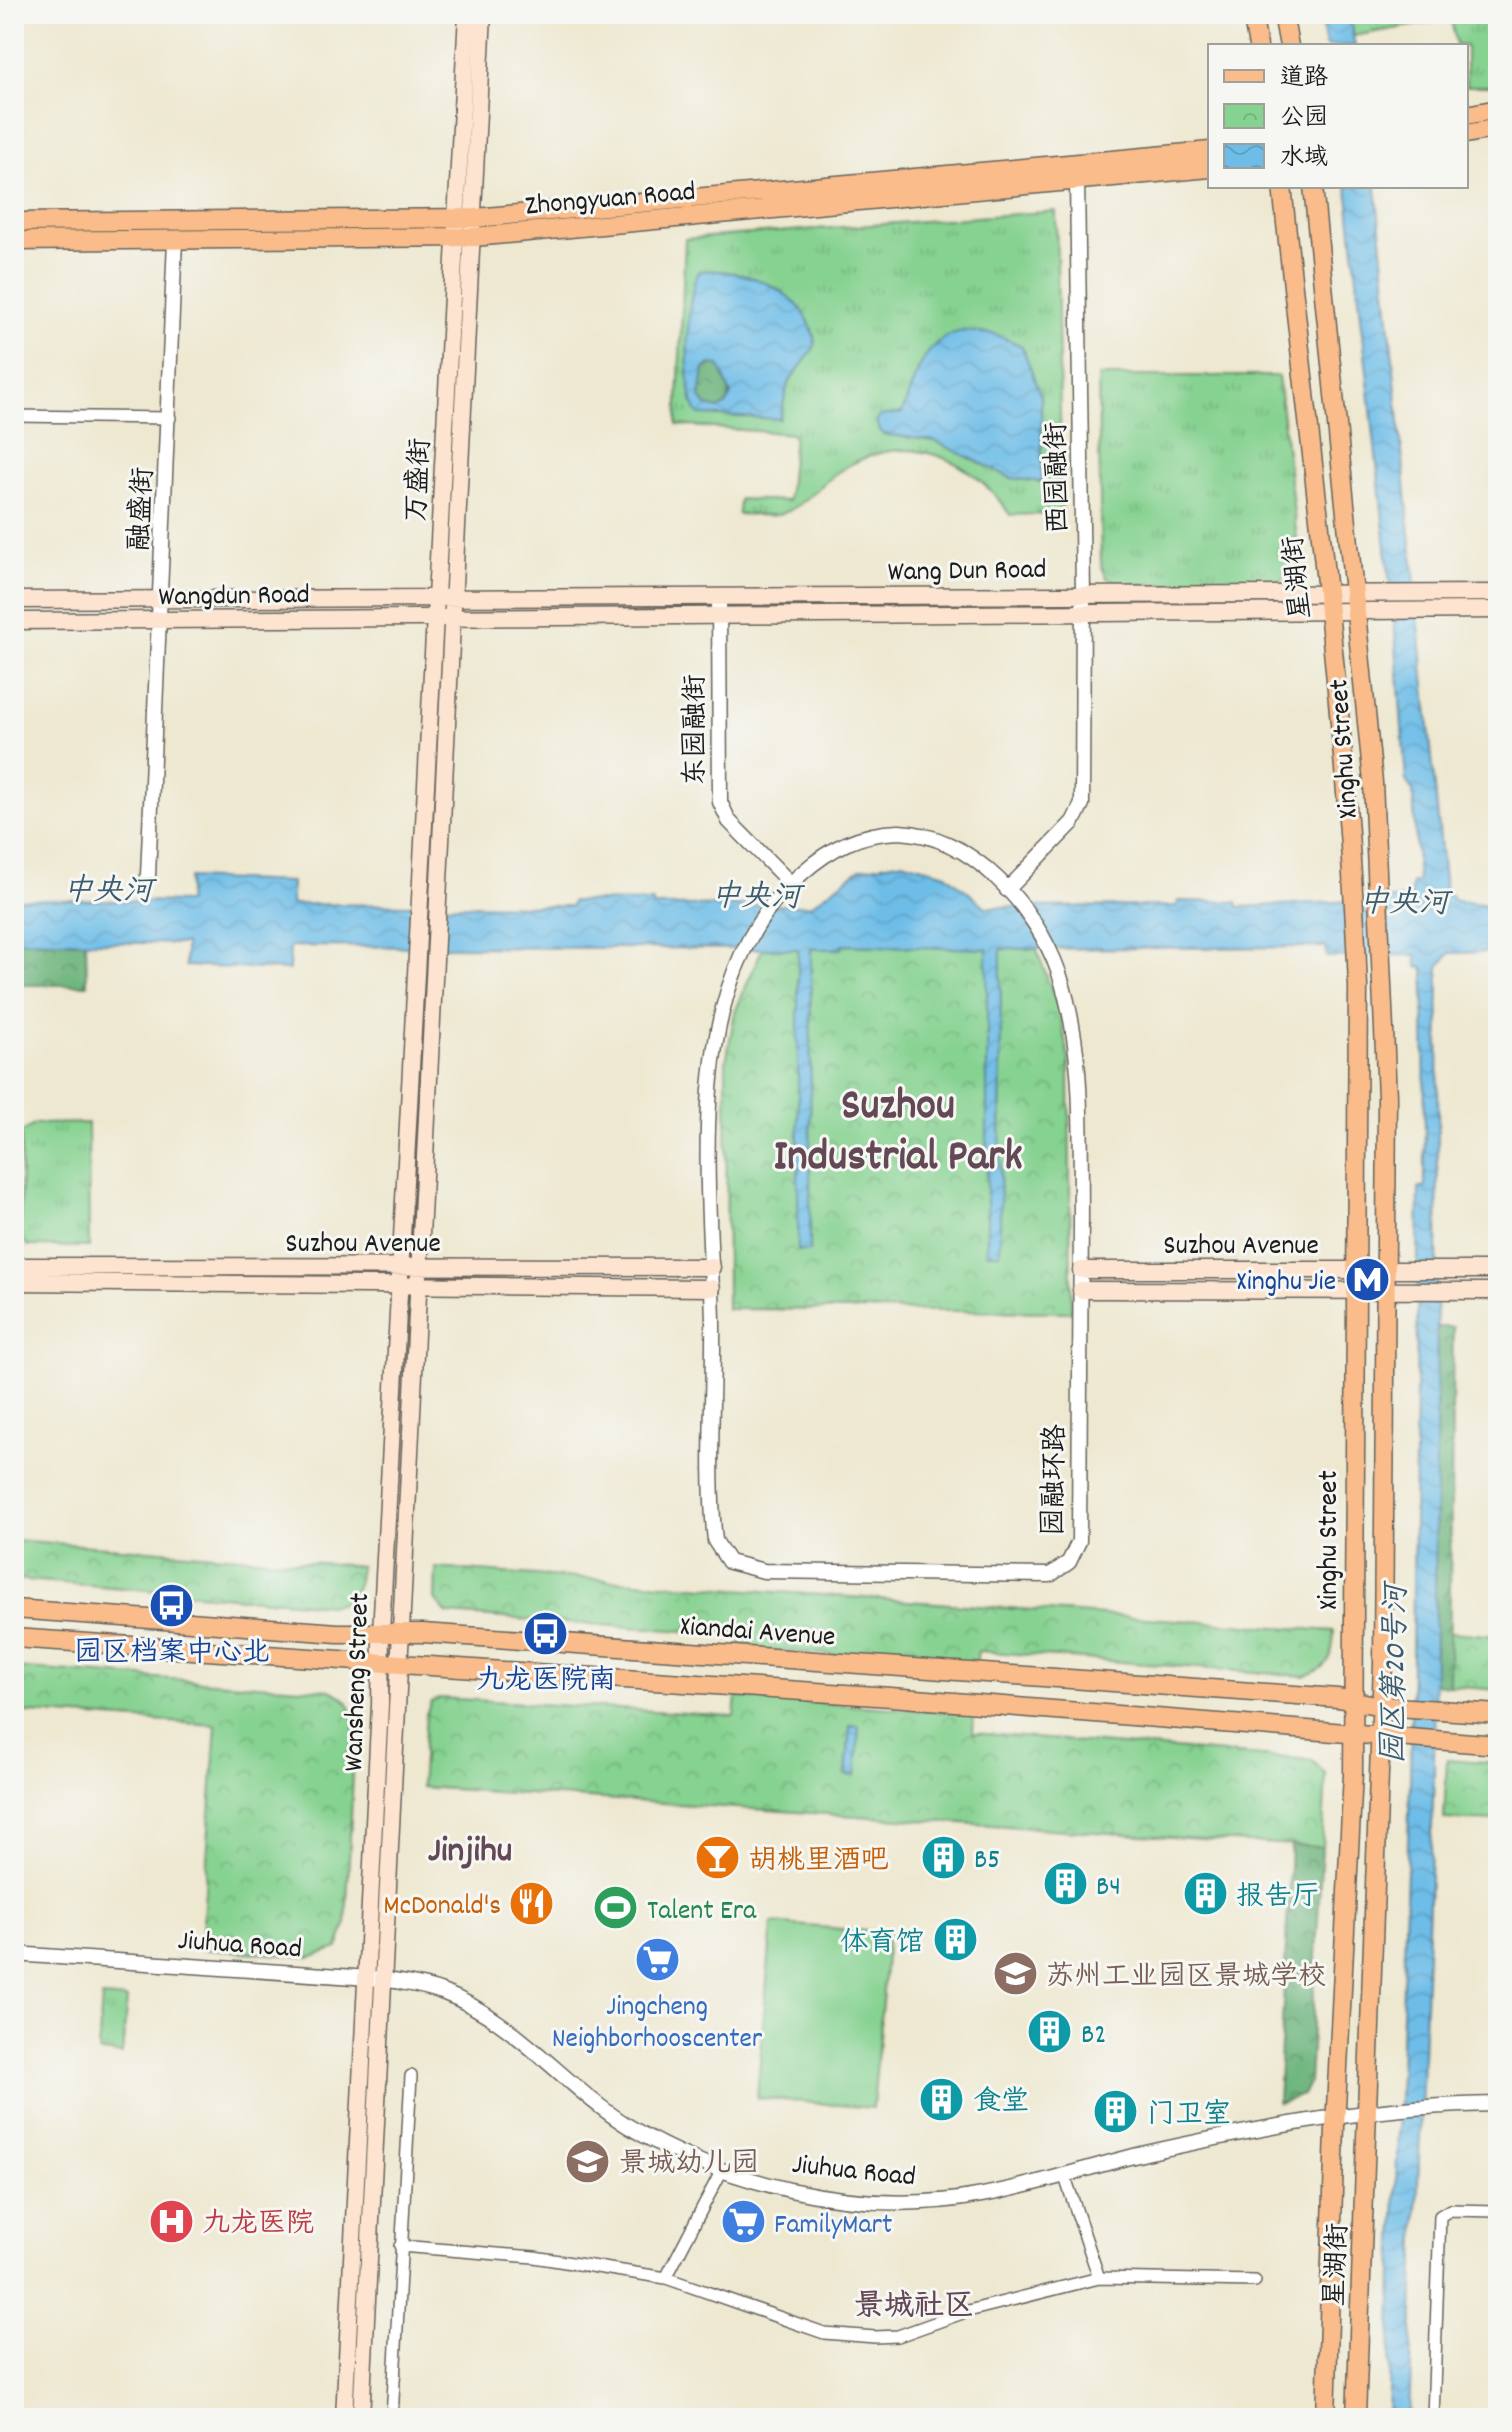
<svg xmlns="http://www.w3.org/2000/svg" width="1512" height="2432" viewBox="0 0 1512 2432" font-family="Dekko,'LXGW WenKai TC',sans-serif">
<defs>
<pattern id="grass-tufts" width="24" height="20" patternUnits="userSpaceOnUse" patternTransform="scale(2)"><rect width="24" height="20" fill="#86d291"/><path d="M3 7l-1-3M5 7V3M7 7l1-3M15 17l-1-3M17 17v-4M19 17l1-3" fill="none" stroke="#73b47c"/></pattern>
<pattern id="forest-crowns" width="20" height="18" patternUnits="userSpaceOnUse" patternTransform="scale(2)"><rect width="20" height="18" fill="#6cb47b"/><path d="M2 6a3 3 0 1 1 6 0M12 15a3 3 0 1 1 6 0" fill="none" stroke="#589264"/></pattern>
<pattern id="park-crowns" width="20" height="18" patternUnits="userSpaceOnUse" patternTransform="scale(2)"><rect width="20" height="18" fill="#86d291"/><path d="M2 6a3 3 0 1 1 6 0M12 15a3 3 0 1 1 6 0" fill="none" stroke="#73b47c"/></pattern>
<pattern id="water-waves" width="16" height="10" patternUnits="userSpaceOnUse" patternTransform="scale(2)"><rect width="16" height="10" fill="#6dbde8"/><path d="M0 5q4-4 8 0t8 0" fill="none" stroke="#5ea2c6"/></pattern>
</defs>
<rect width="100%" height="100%" fill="#f6f6f2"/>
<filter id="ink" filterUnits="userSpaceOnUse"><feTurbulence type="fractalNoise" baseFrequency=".0125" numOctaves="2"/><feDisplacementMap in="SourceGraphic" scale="16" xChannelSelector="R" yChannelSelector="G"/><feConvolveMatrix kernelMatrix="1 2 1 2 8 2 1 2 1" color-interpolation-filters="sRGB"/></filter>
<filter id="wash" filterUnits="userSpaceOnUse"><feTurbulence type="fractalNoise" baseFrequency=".006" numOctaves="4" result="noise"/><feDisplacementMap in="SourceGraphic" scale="32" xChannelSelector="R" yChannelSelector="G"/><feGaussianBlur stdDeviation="1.8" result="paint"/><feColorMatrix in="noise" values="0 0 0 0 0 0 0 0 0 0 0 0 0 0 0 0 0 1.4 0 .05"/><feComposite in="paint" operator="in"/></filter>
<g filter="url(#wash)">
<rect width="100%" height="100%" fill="#eee8d0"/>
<!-- grass -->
<path fill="url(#grass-tufts)" stroke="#517756" stroke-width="2" d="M1349 14H1498V86H1466V46H1456L1451 19 1353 36Z
M1056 211 1062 513 1010 515C972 458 910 430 846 467 823 480 805 506 781 514 769 518 751 514 738 514L739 499 788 501 794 434 677 425 685 239Z
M1098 376H1278L1297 540C1297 560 1292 578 1271 585L1121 584 1107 578 1101 565Z
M88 1123 89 1247 28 1246 20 1236 21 1133 35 1124Z
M102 1997 127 1999 122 2054 98 2052Z"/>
<!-- forest -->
<path fill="url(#forest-crowns)" stroke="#44684c" stroke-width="2" d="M715 363C726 370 733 392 727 404L718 409 706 406 700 398 704 369Z
M14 940 86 942 87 985H14Z
M1437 1327H1453L1449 1686 1434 1684Z
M1291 1845 1322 1847 1309 2083 1303 2095 1278 2103Z"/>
<!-- park -->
<path fill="url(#park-crowns)" stroke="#517756" stroke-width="2" d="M841 945 1036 948 1059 1009 1069 1059 1071 1312 727 1309 726 1062 735 1012 762 949H841Z
M14 1540 360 1566C358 1586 355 1605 330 1605L14 1579Z
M436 1568 1334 1631C1333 1656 1330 1668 1305 1676L978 1651 976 1665 740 1648V1635L447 1614 435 1600Z
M1450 1632 1498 1636V1690L1449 1686Z
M14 1668 330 1690C350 1698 355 1711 355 1732L346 1925 338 1948 310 1957 201 1949 216 1725 14 1712Z
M736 1697 974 1714 973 1733 1312 1760 1326 1775 1322 1847 421 1787 426 1714 431 1702 441 1698 734 1716Z
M1447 1759 1498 1763V1821L1444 1819Z"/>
<!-- pitch -->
<path fill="#86d291" stroke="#517756" stroke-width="2" d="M772 1923 888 1933 873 2108 757 2098Z"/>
<!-- water -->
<path fill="url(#water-waves)" stroke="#446c82" stroke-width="2" fill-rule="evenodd" d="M1320 14H1349L1355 46H1326Z
M1347 186H1376L1445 890 1456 901 1498 906V952L1450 953 1439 967 1434 1775 1409 2418H1388L1410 1783 1419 1188H1425L1424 968 1417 967 1416 955 1327 957 1326 947 1001 949 1000 1253H987V949L842 945 841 949H811L810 1251H798V949L290 946 289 970 185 966V944L14 940V899L187 902 189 878 291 882V904L571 906 572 901 653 902V906L811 905 860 869 903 861 946 874 986 907 1177 906 1178 901 1237 902 1238 907 1410 898 1412 883 1418 882 1413 791 1406 781 1395 632Z
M700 271C746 267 813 293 815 346L788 384 780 419 699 415C682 401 685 286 700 271ZM710 364 719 365 731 394 727 404 718 409 706 406 700 398 704 369Z
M963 331 995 334 1022 346 1041 397 1042 482 1011 478 935 441 882 434 876 422 880 416 902 413C914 381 923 337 963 331Z
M850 1725 859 1726 856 1776 846 1775Z"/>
</g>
<g filter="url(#ink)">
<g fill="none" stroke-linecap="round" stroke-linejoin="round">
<defs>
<path id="minor" d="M14 416 170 418
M1064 2174 1099 2278
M400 2246 534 2257 666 2278 824 2333 875 2337 898 2336 968 2311 1099 2278 1255 2281
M666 2278 722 2170
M392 2418 411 2076
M1433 2418 1440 2216 1450 2210 1498 2211
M1493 2418 1498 2414"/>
<path id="tertiary" d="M719 597 720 802 729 821 790 883
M899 832C972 835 1036 907 1059 973 1085 1051 1080 1133 1081 1214 1081 1323 1080 1432 1079 1541L1069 1562 1050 1575 764 1571 729 1562 715 1541C707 1469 714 1394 713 1322 710 1178 680 979 801 874 830 848 859 833 899 832Z
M148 876 175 240
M1007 890 1073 822 1082 804 1083 593 1077 181
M14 1954 384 1979C403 1983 424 1985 442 1992 515 2019 564 2086 628 2126 677 2156 734 2177 790 2190 853 2204 920 2207 982 2195 1038 2185 1091 2166 1146 2153 1262 2127 1378 2105 1498 2104"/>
<path id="secondary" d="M14 600 1498 593
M14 621 1498 610
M14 1266 712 1267
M1081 1270H1498
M14 1282 712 1288
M1081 1290 1498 1291
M344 2418 380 1705 381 1633 467 14
M361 2418 483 14"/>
<path id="primary" d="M1252 14 1258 46
M1283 14 1289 46
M1466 115 1498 109
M1466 134 1498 128
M1282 186C1310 452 1347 719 1358 986L1353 1773 1335 2127 1326 2418
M1313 186 1373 782 1387 1097 1383 1662 1356 2418
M14 222 475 218 1210 151
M14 241 474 237 1210 168
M14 1609 338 1633H423L1338 1698 1382 1706 1498 1714
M14 1638 891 1697 1498 1745"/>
</defs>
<!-- minor casing -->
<use href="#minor" stroke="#66635b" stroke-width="14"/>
<!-- tertiary casing -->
<use href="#tertiary" stroke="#66635b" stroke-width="17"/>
<!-- secondary casing -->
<use href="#secondary" stroke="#66635b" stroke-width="19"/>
<!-- primary casing -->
<use href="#primary" stroke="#66635b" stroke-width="21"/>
<!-- minor -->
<use href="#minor" stroke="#fff" stroke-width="11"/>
<!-- tertiary -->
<use href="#tertiary" stroke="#fff" stroke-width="14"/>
<!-- secondary -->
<use href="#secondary" stroke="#fde4d0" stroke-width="16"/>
<!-- primary -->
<use href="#primary" stroke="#f9bc8a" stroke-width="18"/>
</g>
</g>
<!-- icons -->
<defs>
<symbol id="metro-disc" viewBox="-11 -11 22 22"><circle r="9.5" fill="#1a4fb4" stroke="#f6f6f2"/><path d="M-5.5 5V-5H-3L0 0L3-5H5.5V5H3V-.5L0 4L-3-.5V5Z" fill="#fff"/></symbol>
<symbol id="bus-disc" viewBox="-11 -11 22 22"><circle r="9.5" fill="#1a4fb4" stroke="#f6f6f2"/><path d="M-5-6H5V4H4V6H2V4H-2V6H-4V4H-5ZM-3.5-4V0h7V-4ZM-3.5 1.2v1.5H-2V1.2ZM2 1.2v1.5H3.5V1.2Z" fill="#fff"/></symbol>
<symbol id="building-disc" viewBox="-11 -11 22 22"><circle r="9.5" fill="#0f9aa8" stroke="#f6f6f2"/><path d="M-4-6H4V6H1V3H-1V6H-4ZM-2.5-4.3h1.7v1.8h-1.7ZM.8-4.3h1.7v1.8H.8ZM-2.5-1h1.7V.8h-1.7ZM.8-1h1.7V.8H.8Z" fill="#fff"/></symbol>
<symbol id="bar-disc" viewBox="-11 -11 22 22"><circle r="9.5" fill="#e8710a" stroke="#f6f6f2"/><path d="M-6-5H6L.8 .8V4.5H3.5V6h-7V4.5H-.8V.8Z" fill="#fff"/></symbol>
<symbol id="restaurant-disc" viewBox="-11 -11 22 22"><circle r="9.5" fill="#e8710a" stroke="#f6f6f2"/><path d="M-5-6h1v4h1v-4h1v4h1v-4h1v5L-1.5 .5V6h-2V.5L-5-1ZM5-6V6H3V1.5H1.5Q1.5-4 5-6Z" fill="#fff"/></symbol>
<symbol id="stadium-disc" viewBox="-11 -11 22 22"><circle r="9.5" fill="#2e9e5b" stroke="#f6f6f2"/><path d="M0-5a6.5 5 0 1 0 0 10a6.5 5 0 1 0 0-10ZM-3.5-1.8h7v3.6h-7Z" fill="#fff"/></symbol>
<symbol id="supermarket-disc" viewBox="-11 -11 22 22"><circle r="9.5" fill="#3f7fe0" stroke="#f6f6f2"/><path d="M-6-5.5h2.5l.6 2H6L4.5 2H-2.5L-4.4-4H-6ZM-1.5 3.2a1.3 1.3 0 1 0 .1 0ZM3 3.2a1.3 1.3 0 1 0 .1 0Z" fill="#fff"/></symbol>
<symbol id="school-disc" viewBox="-11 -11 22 22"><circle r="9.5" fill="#8d6e63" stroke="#f6f6f2"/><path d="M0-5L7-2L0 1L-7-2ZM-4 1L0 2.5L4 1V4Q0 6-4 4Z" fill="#fff"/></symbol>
<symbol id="hospital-disc" viewBox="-11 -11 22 22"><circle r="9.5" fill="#e0444e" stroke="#f6f6f2"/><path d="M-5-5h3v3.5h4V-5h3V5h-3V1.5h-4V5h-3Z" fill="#fff"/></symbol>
</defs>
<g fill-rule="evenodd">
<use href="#metro-disc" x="1342" y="1254" width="51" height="51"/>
<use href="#bus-disc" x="146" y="1580" width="51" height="51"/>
<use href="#bus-disc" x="520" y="1608" width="51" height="51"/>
<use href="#building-disc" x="918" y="1832" width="51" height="51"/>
<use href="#bar-disc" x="692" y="1832" width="51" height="51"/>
<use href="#building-disc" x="1040" y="1858" width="51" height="51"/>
<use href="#building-disc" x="1180" y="1868" width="51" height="51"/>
<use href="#restaurant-disc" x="506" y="1878" width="51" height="51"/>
<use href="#stadium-disc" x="590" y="1882" width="51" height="51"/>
<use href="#building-disc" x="930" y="1914" width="51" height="51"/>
<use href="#supermarket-disc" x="632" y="1934" width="51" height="51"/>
<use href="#school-disc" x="990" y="1948" width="51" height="51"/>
<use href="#building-disc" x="1024" y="2006" width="51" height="51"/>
<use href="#building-disc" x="916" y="2074" width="51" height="51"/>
<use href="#building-disc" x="1090" y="2086" width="51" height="51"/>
<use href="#school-disc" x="562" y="2136" width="51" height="51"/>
<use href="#hospital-disc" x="146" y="2196" width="51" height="51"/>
<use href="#supermarket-disc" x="718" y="2196" width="51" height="51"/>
</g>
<g text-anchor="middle" stroke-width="6" stroke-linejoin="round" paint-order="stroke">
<!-- street labels -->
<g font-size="28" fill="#1c1c1c" stroke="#f6f6f2">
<text transform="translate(610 196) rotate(-5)" y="10">Zhongyuan Road</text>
<text transform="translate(1055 478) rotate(-91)" y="10">西园融街</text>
<text transform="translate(416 480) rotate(-87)" y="10">万盛街</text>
<text transform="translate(139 509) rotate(-87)" y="10">融盛街</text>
<text transform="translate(967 568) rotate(-1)" y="10">Wang Dun Road</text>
<text transform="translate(1295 578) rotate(-96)" y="10">星湖街</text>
<text transform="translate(234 593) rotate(-1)" y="10">Wangdun Road</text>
<text transform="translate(693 730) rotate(-90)" y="10">东园融街</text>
<text transform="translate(1341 749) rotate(-94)" y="10">Xinghu Street</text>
<text x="363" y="1251">Suzhou Avenue</text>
<text x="1241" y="1253">Suzhou Avenue</text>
<text transform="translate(1052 1480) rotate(-89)" y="10">园融环路</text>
<text transform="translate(1326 1540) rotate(-90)" y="10">Xinghu Street</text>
<text transform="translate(758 1629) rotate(4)" y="10">Xiandai Avenue</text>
<text transform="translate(354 1682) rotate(-88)" y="10">Wansheng Street</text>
<text transform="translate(240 1942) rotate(4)" y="10">Jiuhua Road</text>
<text transform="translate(854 2168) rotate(6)" y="10">Jiuhua Road</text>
<text transform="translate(1334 2265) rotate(-88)" y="10">星湖街</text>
</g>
<!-- transit labels -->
<g font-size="28" fill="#164399" stroke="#f6f6f2">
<text x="1336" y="1289" text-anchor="end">Xinghu Jie</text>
<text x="172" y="1660">园区档案中心北</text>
<text x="546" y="1688">九龙医院南</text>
</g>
<!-- culture labels -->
<g font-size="28" fill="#0d838f" stroke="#f6f6f2" text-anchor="start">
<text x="974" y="1867">B5</text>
<text x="1096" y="1894">B4</text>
<text x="1236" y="1904">报告厅</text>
<text x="924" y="1950" text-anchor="end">体育馆</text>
<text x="1081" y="2042">B2</text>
<text x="973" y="2109">食堂</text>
<text x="1147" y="2122">门卫室</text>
</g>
<!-- food labels -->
<g font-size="28" fill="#c56008" stroke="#f6f6f2" text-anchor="start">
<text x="749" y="1868">胡桃里酒吧</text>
<text x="501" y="1913" text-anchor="end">McDonald's</text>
</g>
<!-- leisure labels -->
<g font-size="28" fill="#27864d" stroke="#f6f6f2" text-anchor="start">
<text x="647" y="1918">Talent Era</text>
</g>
<!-- education labels -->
<g font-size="28" fill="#785e54" stroke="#f6f6f2" text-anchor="start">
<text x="1046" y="1984">苏州工业园区景城学校</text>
<text x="619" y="2171">景城幼儿园</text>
</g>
<!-- shop labels -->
<g font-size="28" fill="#366cbe" stroke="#f6f6f2">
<text x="657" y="2014">Jingcheng<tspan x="657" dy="32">Neighborhooscenter</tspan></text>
<text x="774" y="2232" text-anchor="start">FamilyMart</text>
</g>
<!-- health labels -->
<g font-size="28" fill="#be3a42" stroke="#f6f6f2" text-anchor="start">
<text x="202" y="2231">九龙医院</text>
</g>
<!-- water labels -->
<g font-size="30" font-style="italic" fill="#3c5c6e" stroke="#f6f6f2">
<text transform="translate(108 889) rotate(1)" y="10">中央河</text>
<text transform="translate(756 895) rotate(1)" y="10">中央河</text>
<text transform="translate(1404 901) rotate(1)" y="10">中央河</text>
<text transform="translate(1393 1674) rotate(-89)" y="10">园区第20号河</text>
</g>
<!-- neighbourhood labels -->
<g font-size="30" font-weight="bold" fill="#634955" stroke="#f6f6f2">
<text x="914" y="2314">景城社区</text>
</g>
<!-- district labels -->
<g font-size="36" font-weight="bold" fill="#634955" stroke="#f6f6f2">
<text x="470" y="1860">Jinjihu</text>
</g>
<!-- town labels -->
<g font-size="44" font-weight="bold" fill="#634955" stroke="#f6f6f2">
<text x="898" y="1117">Suzhou<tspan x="898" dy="51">Industrial Park</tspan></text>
</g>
</g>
<!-- margin -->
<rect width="1512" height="2432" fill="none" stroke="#f6f6f2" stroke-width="48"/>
<!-- legend -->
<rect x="1208" y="44" width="260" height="144" fill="#f6f6f2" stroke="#9f9f9c" stroke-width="2"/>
<rect x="1224" y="70" width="40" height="12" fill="#f9bc8a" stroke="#9f9f9c" stroke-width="2"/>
<text x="1280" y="84" font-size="24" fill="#1c1c1c">道路</text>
<rect x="1224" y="104" width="40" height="24" fill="url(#park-crowns)" stroke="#9f9f9c" stroke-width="2"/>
<text x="1280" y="124" font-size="24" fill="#1c1c1c">公园</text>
<rect x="1224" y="144" width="40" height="24" fill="url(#water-waves)" stroke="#9f9f9c" stroke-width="2"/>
<text x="1280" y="164" font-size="24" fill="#1c1c1c">水域</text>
</svg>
